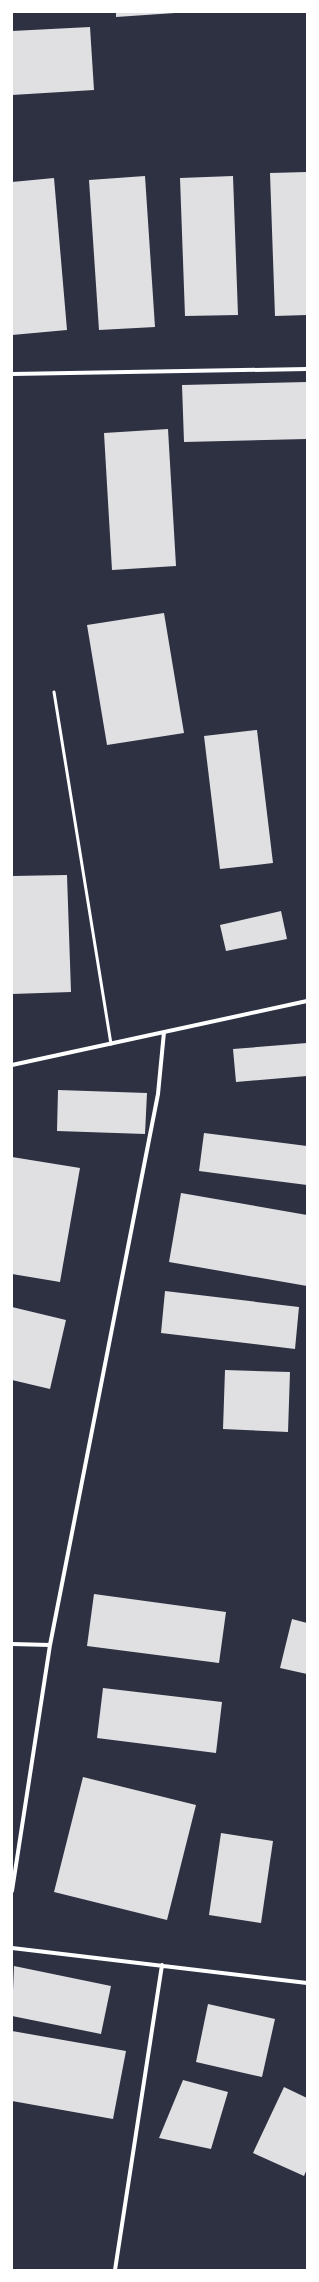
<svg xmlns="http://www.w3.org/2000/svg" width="319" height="2282" viewBox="0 0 319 2282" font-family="'Work Sans',sans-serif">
<rect width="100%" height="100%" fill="#2d3142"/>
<!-- building -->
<path fill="#e0e0e3" d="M116 12H175V13L116 17Z
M90 27 94 90 12 95V31Z
M307 172V315L275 316 270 173Z
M145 176 155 327 99 330 89 180Z
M233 176 238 315 185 316 180 178Z
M54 178 67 330 12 335V182Z
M307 382V439L184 442 182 385Z
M168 429 176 566 112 570 104 433Z
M164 613 184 733 107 745 87 625Z
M257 730 273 863 220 869 204 736Z
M67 875 71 992 12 994V876Z
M281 911 287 939 226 951 220 925Z
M307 1043V1076L236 1082 233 1049Z
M58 1090 147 1093 145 1134 57 1131Z
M204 1133 307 1146V1185L199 1171Z
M12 1157 80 1168 60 1282 12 1274Z
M181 1193 307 1215V1286L169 1262Z
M165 1291 299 1307 295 1349 161 1333Z
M12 1307 66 1320 50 1389 12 1380Z
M225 1370 290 1372 288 1432 223 1429Z
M94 1594 226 1612 219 1663 87 1646Z
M292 1619 307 1623V1674L280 1668Z
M103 1688 222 1702 216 1753 97 1738Z
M83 1777 196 1805 167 1920 54 1892Z
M221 1833 273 1841 261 1923 209 1915Z
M14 1966 111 1986 101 2034 12 2016Z
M208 2004 275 2019 262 2077 196 2062Z
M12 2031 126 2051 113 2119 12 2101Z
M183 2080 228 2092 211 2149 159 2138Z
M284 2087 307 2098V2169L304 2176 253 2153Z"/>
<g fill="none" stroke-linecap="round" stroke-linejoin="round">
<!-- service -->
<path stroke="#fff" stroke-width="3" d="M54 692 111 1044"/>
<!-- minor -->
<path stroke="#fff" stroke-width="4" d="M12 374 307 369
M12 1065 307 1001
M12 1644 50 1645
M12 1891 50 1645 158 1094 164 1032
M12 1948 307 1983
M115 2270 162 1965"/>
</g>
<!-- border -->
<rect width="319" height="2282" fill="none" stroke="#ffffff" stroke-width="26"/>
</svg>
